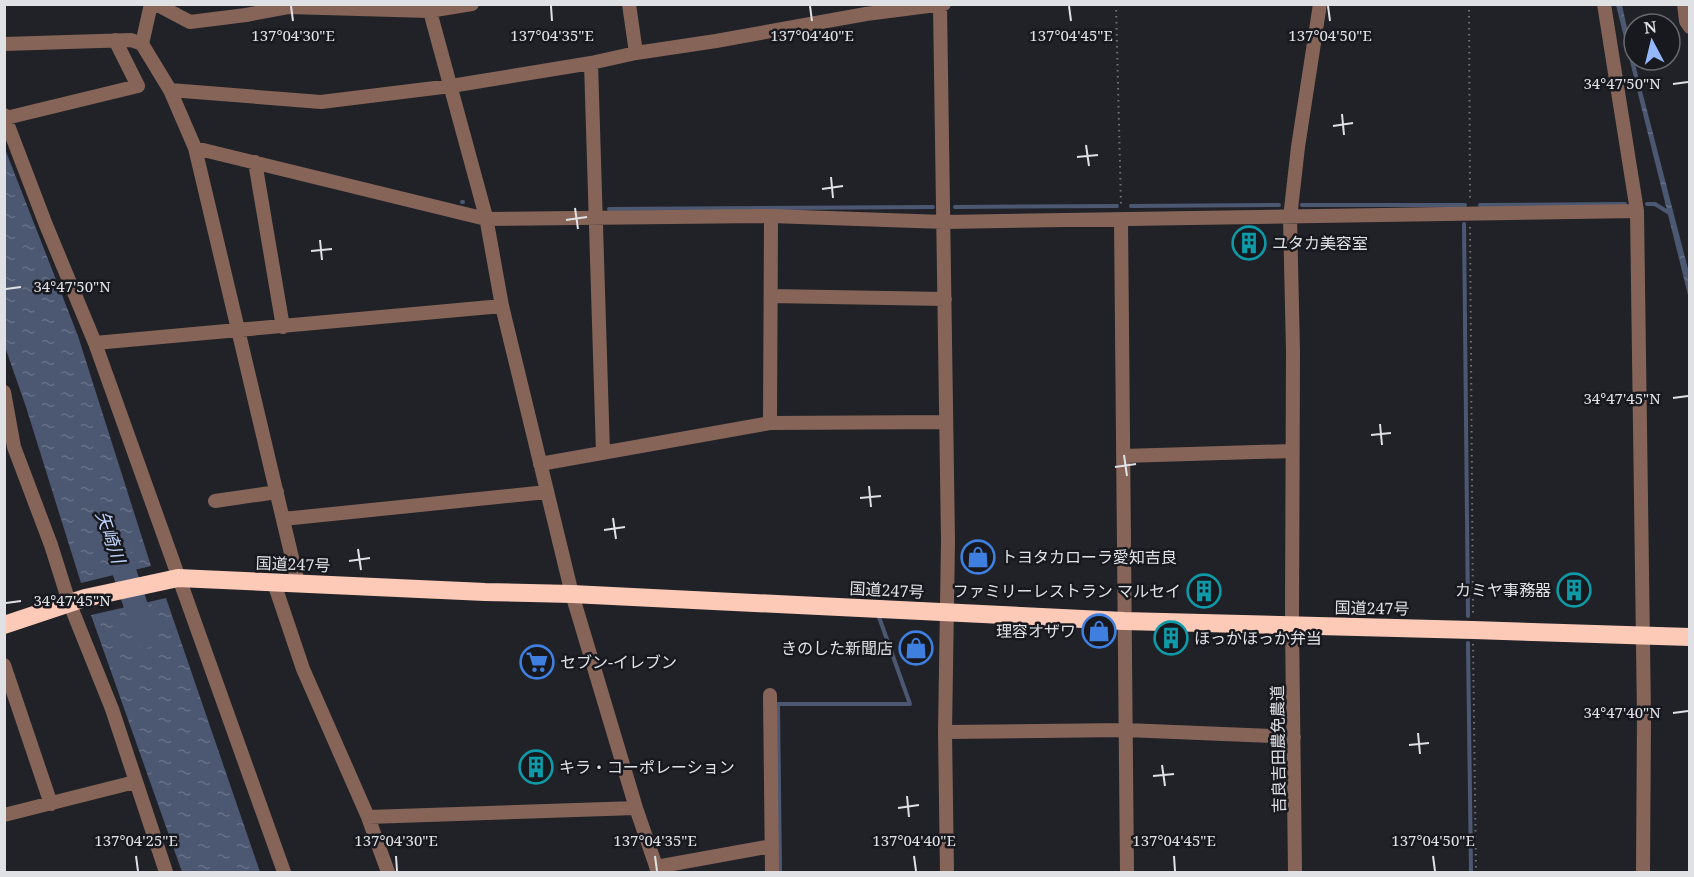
<svg xmlns="http://www.w3.org/2000/svg" width="1694" height="877" viewBox="0 0 1694 877" font-family="'Noto Serif','Noto Sans JP',serif">
<defs>
<pattern id="water-ripples" width="26" height="14" patternUnits="userSpaceOnUse" patternTransform="scale(1.5)"><rect width="26" height="14" fill="#4c5872"/><path d="M2 4q2-2 4 0t4 0M15 11q2-2 4 0t4 0" fill="none" stroke="#667086"/></pattern>
</defs>
<rect width="100%" height="100%" fill="#202228"/>
<!-- water -->
<path fill="url(#water-ripples)" d="M1616 5H1622L1634 60 1689 273V299Z
M5 149 78 336 151 566 81 583 26 407 5 347Z
M166 598 260 872H182L91 615Z"/>
<g fill="none" stroke-linecap="round" stroke-linejoin="round">
<!-- stream -->
<path stroke="#4c5872" stroke-width="4" d="M462 202H463
M1647 204H1655L1671 214
M1302 205H1465
M1480 205 1625 204
M1131 206 1279 205
M955 207 1117 206
M609 209 933 207
M1464 224 1468 616
M1468 643 1471 872
M780 872 778 704H910L879 617"/>
<!-- river -->
<path stroke="#4c5872" stroke-width="24" d="M114 541 146 636"/>
<!-- path -->
<path stroke="#717378" stroke-width="2" stroke-dasharray="1.5 4.5" stroke-linecap="butt" d="M1116 4 1121 206
M1469 4 1470 201
M1470 227 1473 615
M1473 644 1476 872"/>
<!-- minor -->
<path stroke="#866558" stroke-width="14" d="M156 4 190 22 246 15 288 7 429 11 472 4
M428 4 486 217 502 306 572 594 636 808 658 872
M629 4 636 53
M1604 4 1637 211
M1684 4 1686 21 1690 27
M940 5 948 541 945 732 947 872
M4 44 131 40 142 44 170 90 195 148 298 583
M142 44 151 4
M591 63 603 453
M170 90 321 102 451 86 591 63 636 53 716 41 866 14 944 4
M4 115 46 225 95 343 284 872
M6 118 138 86 115 40
M195 148 486 219 771 216 944 222 1637 211 1644 716 1643 872
M255 162 283 327
M1121 220 1127 872
M771 296 945 299
M95 343 502 306
M4 392 14 447 51 545 69 602 112 709 166 872
M770 423 771 216
M1123 456 1292 451
M540 464 770 423 946 422
M215 501 277 492
M283 519 547 492
M274 583 303 669 368 817 388 872
M4 665 51 804
M770 695 772 872
M945 732 1126 730 1294 737
M4 815 135 782
M368 817 636 808
M656 867 772 846
M1295 872 1292 625 1293 351 1290 218 1298 147 1320 4"/>
<!-- highway -->
<path stroke="#fdcab7" stroke-width="18" d="M4 625 85 598 178 578 485 592 572 594 1124 621 1473 630 1690 637"/>
</g>
<!-- ticks -->
<path fill="none" stroke="#e0e1e5" stroke-width="2" d="M291 6 293 21M551 6 552 21M810 6 812 21M1069 6 1071 21M1328 6 1330 21M1673 84 1688 82M1342 114 1344 135M1333 126 1353 123M1086 145 1089 166M1077 157 1098 155M831 177 833 198M822 189 843 186M575 208 578 229M566 220 587 217M320 240 322 260M311 251 332 249M6 289 21 287M1673 398 1688 396M1380 424 1382 445M1371 435 1391 433M1124 455 1127 476M1115 467 1136 464M869 486 871 507M860 498 881 496M613 518 616 539M604 530 625 527M358 549 361 570M349 561 370 558M6 603 21 601M1673 713 1688 711M1418 733 1420 754M1409 745 1429 743M1162 765 1165 786M1153 776 1174 774M907 796 909 817M898 808 919 805M136 856 138 871M396 856 397 871M655 856 657 871M914 856 916 871M1174 856 1175 871M1433 856 1435 871"/>
<!-- icons -->
<defs>
<symbol id="building-ring" viewBox="-11 -11 22 22"><circle r="9.5" fill="#17191f" stroke="#0f9aa8" stroke-width="1.5"/><path d="M-4-6H4V6H1V3H-1V6H-4ZM-2.5-4.3h1.7v1.8h-1.7ZM.8-4.3h1.7v1.8H.8ZM-2.5-1h1.7V.8h-1.7ZM.8-1h1.7V.8H.8Z" fill="#0f9aa8"/></symbol>
<symbol id="shop-ring" viewBox="-11 -11 22 22"><circle r="9.5" fill="#17191f" stroke="#3f7fe0" stroke-width="1.5"/><path d="M-5-2.5h2.3a2.7 3.5 0 0 1 5.4 0H5L5.5 6h-11ZM-1.5-2.5h3a1.5 2.3 0 0 0-3 0Z" fill="#3f7fe0"/></symbol>
<symbol id="supermarket-ring" viewBox="-11 -11 22 22"><circle r="9.5" fill="#17191f" stroke="#3f7fe0" stroke-width="1.5"/><path d="M-6-5.5h2.5l.6 2H6L4.5 2H-2.5L-4.4-4H-6ZM-1.5 3.2a1.3 1.3 0 1 0 .1 0ZM3 3.2a1.3 1.3 0 1 0 .1 0Z" fill="#3f7fe0"/></symbol>
</defs>
<g fill-rule="evenodd">
<use href="#building-ring" x="1230" y="224" width="38" height="38"/>
<use href="#shop-ring" x="959" y="538" width="38" height="38"/>
<use href="#building-ring" x="1555" y="571" width="38" height="38"/>
<use href="#building-ring" x="1185" y="572" width="38" height="38"/>
<use href="#shop-ring" x="1080" y="612" width="38" height="38"/>
<use href="#building-ring" x="1152" y="619" width="38" height="38"/>
<use href="#shop-ring" x="897" y="629" width="38" height="38"/>
<use href="#supermarket-ring" x="518" y="643" width="38" height="38"/>
<use href="#building-ring" x="517" y="748" width="38" height="38"/>
</g>
<g text-anchor="middle" stroke-width="5" stroke-linejoin="round" paint-order="stroke">
<!-- poi labels -->
<g font-size="16" fill="#e0e1e5" stroke="#17191f" text-anchor="start">
<text x="1272" y="249">ユタカ美容室</text>
<text x="1001" y="563">トヨタカローラ愛知吉良</text>
<text x="1551" y="596" text-anchor="end">カミヤ事務器</text>
<text x="1181" y="597" text-anchor="end">ファミリーレストラン マルセイ</text>
<text x="1076" y="637" text-anchor="end">理容オザワ</text>
<text x="1194" y="644">ほっかほっか弁当</text>
<text x="893" y="654" text-anchor="end">きのした新聞店</text>
<text x="560" y="668">セブン-イレブン</text>
<text x="559" y="773">キラ・コーポレーション</text>
</g>
<!-- street labels -->
<g font-size="16" fill="#e0e1e5" stroke="#17191f">
<text transform="translate(293 564) rotate(2)" y="6">国道247号</text>
<text transform="translate(887 590) rotate(3)" y="6">国道247号</text>
<text transform="translate(1372 608) rotate(1)" y="6">国道247号</text>
<text transform="translate(1278 749) rotate(-91)" y="6">吉良吉田農免農道</text>
</g>
<!-- water labels -->
<g font-size="18" font-style="italic" fill="#bfd3fc" stroke="#17191f">
<text transform="translate(110 537) rotate(71)" y="6">矢崎川</text>
</g>
</g>
<g font-size="15" text-anchor="middle" fill="#e0e1e5" stroke="#17191f" stroke-width="5" stroke-linejoin="round" paint-order="stroke">
<text x="293" y="41">137°04'30"E</text>
<text x="552" y="41">137°04'35"E</text>
<text x="812" y="41">137°04'40"E</text>
<text x="1071" y="41">137°04'45"E</text>
<text x="1330" y="41">137°04'50"E</text>
<text x="1622" y="89">34°47'50"N</text>
<text x="72" y="292">34°47'50"N</text>
<text x="1622" y="404">34°47'45"N</text>
<text x="72" y="606">34°47'45"N</text>
<text x="1622" y="718">34°47'40"N</text>
<text x="136" y="846">137°04'25"E</text>
<text x="396" y="846">137°04'30"E</text>
<text x="655" y="846">137°04'35"E</text>
<text x="914" y="846">137°04'40"E</text>
<text x="1174" y="846">137°04'45"E</text>
<text x="1433" y="846">137°04'50"E</text>
</g>
<!-- border -->
<rect width="1694" height="877" fill="none" stroke="#e0e1e5" stroke-width="12"/>
<!-- north arrow -->
<g transform="translate(1652 42) rotate(353)"><circle r="28" fill="#17191f" stroke="#67696e" stroke-width="1.5"/>
<path d="M0-4.5L10 22L0 15L-10 22Z" fill="#94b7fd"/>
<text y="-9" font-size="16" font-weight="bold" text-anchor="middle" fill="#e0e1e5">N</text>
</g>
</svg>
